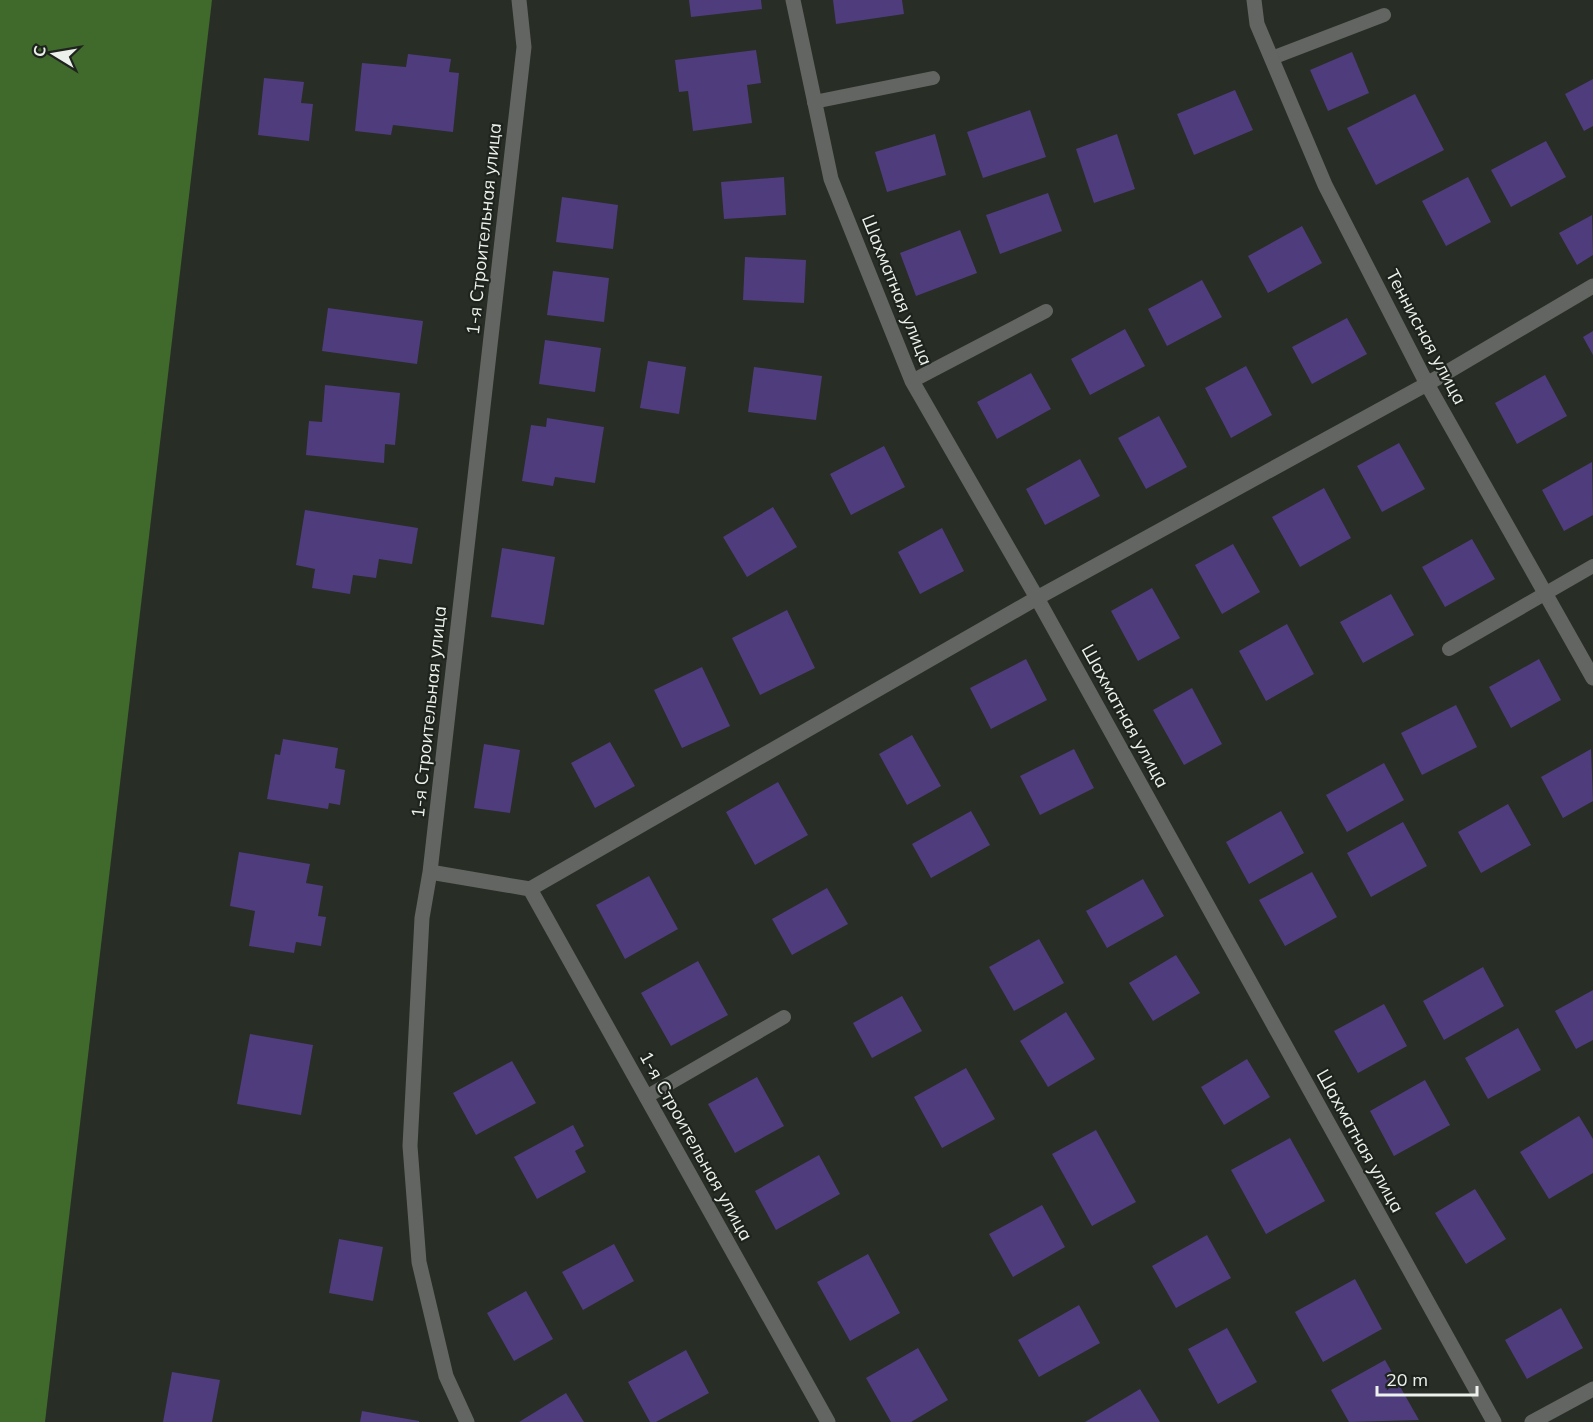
<svg xmlns="http://www.w3.org/2000/svg" width="1593" height="1422" viewBox="0 0 1593 1422" font-family="Mulish,sans-serif">
<rect width="100%" height="100%" fill="#282d26"/>
<!-- forest -->
<path fill="#3f6a2c" d="M0 0H212L45 1422H0Z"/>
<!-- building -->
<path fill="#4f3c7c" d="M689 0H761L762 9 691 17Z
M833 0H902L904 14 836 24Z
M756 50 761 83 747 85 752 123 693 131 688 91 679 92 675 60Z
M1352 52 1369 93 1328 111 1310 70Z
M408 54 451 59 449 72 459 73 453 132 393 125 391 135 355 131 362 63 406 67Z
M264 78 304 82 301 103 313 104 309 141 258 135Z
M1593 79V126L1584 131 1565 94Z
M1235 90 1253 130 1194 155 1177 114Z
M1415 94 1444 150 1376 185 1347 128Z
M1030 110 1046 157 983 178 967 132Z
M935 134 946 175 887 192 875 152Z
M1117 134 1135 189 1094 203 1076 149Z
M1546 141 1566 177 1511 207 1491 170Z
M784 177 786 215 724 219 721 182Z
M1468 177 1491 222 1446 246 1422 201Z
M1048 193 1062 231 1000 254 986 215Z
M562 197 618 205 613 249 556 242Z
M1592 215 1593 255 1577 265 1559 233Z
M1302 226 1322 263 1268 293 1248 256Z
M960 230 977 273 916 296 900 253Z
M745 257 806 260 804 303 743 300Z
M553 271 609 278 604 322 547 315Z
M1202 280 1222 317 1167 346 1148 309Z
M328 308 423 321 417 364 322 351Z
M1347 318 1367 354 1312 384 1292 347Z
M1125 329 1145 366 1090 395 1071 359Z
M1593 331V355L1583 337Z
M545 340 601 348 595 392 539 384Z
M648 361 686 367 679 414 640 408Z
M1246 366 1272 415 1231 438 1205 388Z
M754 367 822 376 816 420 748 412Z
M1031 373 1051 409 997 439 977 402Z
M1545 375 1567 416 1517 444 1495 403Z
M325 385 400 393 395 445 385 444 384 463 306 455 309 421 322 422Z
M1159 416 1187 467 1146 489 1118 438Z
M547 418 604 427 595 483 555 477 553 486 522 481 531 425 546 427Z
M1399 443 1425 489 1382 512 1357 466Z
M884 446 905 487 851 515 830 474Z
M1080 459 1100 496 1045 525 1026 489Z
M1592 462 1593 515 1564 531 1542 490Z
M1324 488 1351 538 1300 567 1272 517Z
M773 507 797 547 747 577 723 537Z
M305 510 418 528 412 564 379 559 376 578 353 575 350 594 312 588 315 569 296 565Z
M942 528 964 571 920 594 898 552Z
M1472 539 1495 579 1445 607 1422 567Z
M1233 544 1260 592 1222 614 1195 565Z
M502 548 555 557 544 625 491 617Z
M1152 588 1180 638 1138 661 1111 611Z
M1391 594 1414 635 1363 663 1340 622Z
M787 610 815 668 760 695 732 638Z
M1287 624 1314 674 1266 701 1239 651Z
M1026 659 1047 700 991 729 970 688Z
M1539 659 1561 700 1511 728 1489 687Z
M702 667 730 726 682 748 654 690Z
M1192 688 1222 744 1184 765 1153 710Z
M1456 705 1477 747 1422 775 1401 733Z
M912 735 941 786 907 805 879 754Z
M283 739 338 748 335 768 345 770 340 805 329 803 328 809 267 799 275 754 280 755Z
M610 742 635 786 595 808 571 763Z
M484 744 520 750 510 813 474 808Z
M1074 749 1094 788 1040 815 1020 776Z
M1591 749 1593 801 1563 818 1541 777Z
M1384 763 1404 800 1347 832 1326 795Z
M778 782 808 835 755 865 726 812Z
M1508 804 1531 845 1481 873 1458 832Z
M971 811 990 845 931 878 912 844Z
M1281 811 1304 853 1249 884 1226 842Z
M1403 822 1427 866 1371 897 1347 853Z
M239 852 310 864 306 883 323 886 318 916 326 917 321 946 296 942 294 953 249 946 255 911 230 906Z
M1312 872 1337 917 1285 946 1259 900Z
M649 876 678 929 625 959 596 905Z
M1143 879 1164 916 1107 948 1086 911Z
M827 888 848 924 792 955 772 919Z
M1039 939 1064 983 1014 1011 989 967Z
M1176 955 1200 993 1153 1021 1129 983Z
M698 961 728 1015 671 1046 641 993Z
M1483 967 1504 1006 1444 1040 1423 1001Z
M1593 990V1040L1576 1049 1555 1011Z
M902 996 922 1031 872 1058 853 1023Z
M1384 1004 1407 1046 1358 1073 1334 1031Z
M1066 1012 1095 1059 1048 1087 1020 1041Z
M1518 1028 1541 1070 1488 1099 1465 1058Z
M250 1034 313 1045 301 1115 237 1104Z
M1247 1059 1270 1097 1224 1125 1201 1087Z
M512 1061 536 1103 476 1135 453 1093Z
M966 1068 995 1119 942 1148 914 1097Z
M757 1077 784 1126 735 1153 708 1104Z
M1425 1080 1450 1125 1394 1156 1370 1111Z
M1579 1116 1593 1139V1173L1549 1199 1520 1152Z
M573 1125 584 1146 575 1151 586 1172 537 1199 514 1157Z
M1096 1130 1136 1202 1092 1226 1052 1154Z
M1290 1138 1325 1201 1266 1234 1231 1170Z
M819 1155 840 1194 776 1230 755 1191Z
M1475 1189 1506 1239 1466 1264 1435 1213Z
M1042 1205 1065 1247 1013 1277 989 1234Z
M1207 1235 1231 1278 1176 1308 1152 1266Z
M339 1239 383 1247 373 1301 329 1293Z
M614 1244 634 1281 583 1310 562 1272Z
M868 1254 900 1313 850 1341 817 1282Z
M1355 1279 1382 1329 1323 1362 1295 1312Z
M526 1291 553 1339 514 1361 487 1313Z
M1079 1305 1100 1343 1039 1377 1018 1340Z
M1561 1308 1583 1348 1527 1379 1505 1340Z
M1227 1328 1257 1382 1218 1404 1188 1349Z
M918 1348 948 1400 911 1422H891L866 1378Z
M686 1350 709 1393 656 1422H650L628 1382Z
M1385 1360 1419 1420 1349 1422 1331 1390Z
M172 1372 220 1380 212 1422H163Z
M1140 1389 1160 1422H1085Z
M566 1393 584 1422H519Z
M362 1411 419 1421V1422H360Z"/>
<g fill="none" stroke-linecap="round" stroke-linejoin="round">
<!-- lane -->
<path stroke="#626561" stroke-width="14" d="M1272 58 1384 15
M814 102 933 78
M912 381 1046 311
M1449 649 1593 566
M646 1097 784 1017"/>
<!-- street -->
<path stroke="#626561" stroke-width="15" d="M793 0 831 179 912 381 1037 598 1494 1422
M1254 0 1257 24 1325 185 1427 384 1593 678
M430 872 530 889 1037 598 1427 384 1593 286
M530 889 828 1422
M467 1422 446 1376 419 1262 410 1146 422 918 430 872 524 47 519 0
M1532 1422 1593 1389"/>
</g>
<g text-anchor="middle" stroke-width="4.5" stroke-linejoin="round" paint-order="stroke">
<!-- street labels -->
<g font-size="18" fill="#edf1ec" stroke="#1e241d">
<text transform="translate(484 229) rotate(-84)" y="6">1-я Строительная улица</text>
<text transform="translate(897 290) rotate(68)" y="6">Шахматная улица</text>
<text transform="translate(1426 337) rotate(62)" y="6">Теннисная улица</text>
<text transform="translate(429 712) rotate(-84)" y="6">1-я Строительная улица</text>
<text transform="translate(1125 716) rotate(61)" y="6">Шахматная улица</text>
<text transform="translate(1360 1141) rotate(61)" y="6">Шахматная улица</text>
<text transform="translate(696 1146) rotate(61)" y="6">1-я Строительная улица</text>
</g>
</g>
<!-- north arrow -->
<g transform="translate(54 54) rotate(281)" stroke="#1e241d" stroke-width="4.5" paint-order="stroke">
<path d="M0-4.5L10 22L0 15L-10 22Z" fill="#edf1ec"/>
<text y="-9" font-size="16" font-weight="bold" text-anchor="middle" fill="#edf1ec">С</text>
</g>
<!-- scale -->
<path d="M1377 1386v9h100v-9" fill="none" stroke="#edf1ec" stroke-width="3"/>
<text x="1386" y="1386" font-size="18" fill="#edf1ec" stroke="#1e241d" stroke-width="4.5" paint-order="stroke">20 m</text>
</svg>
